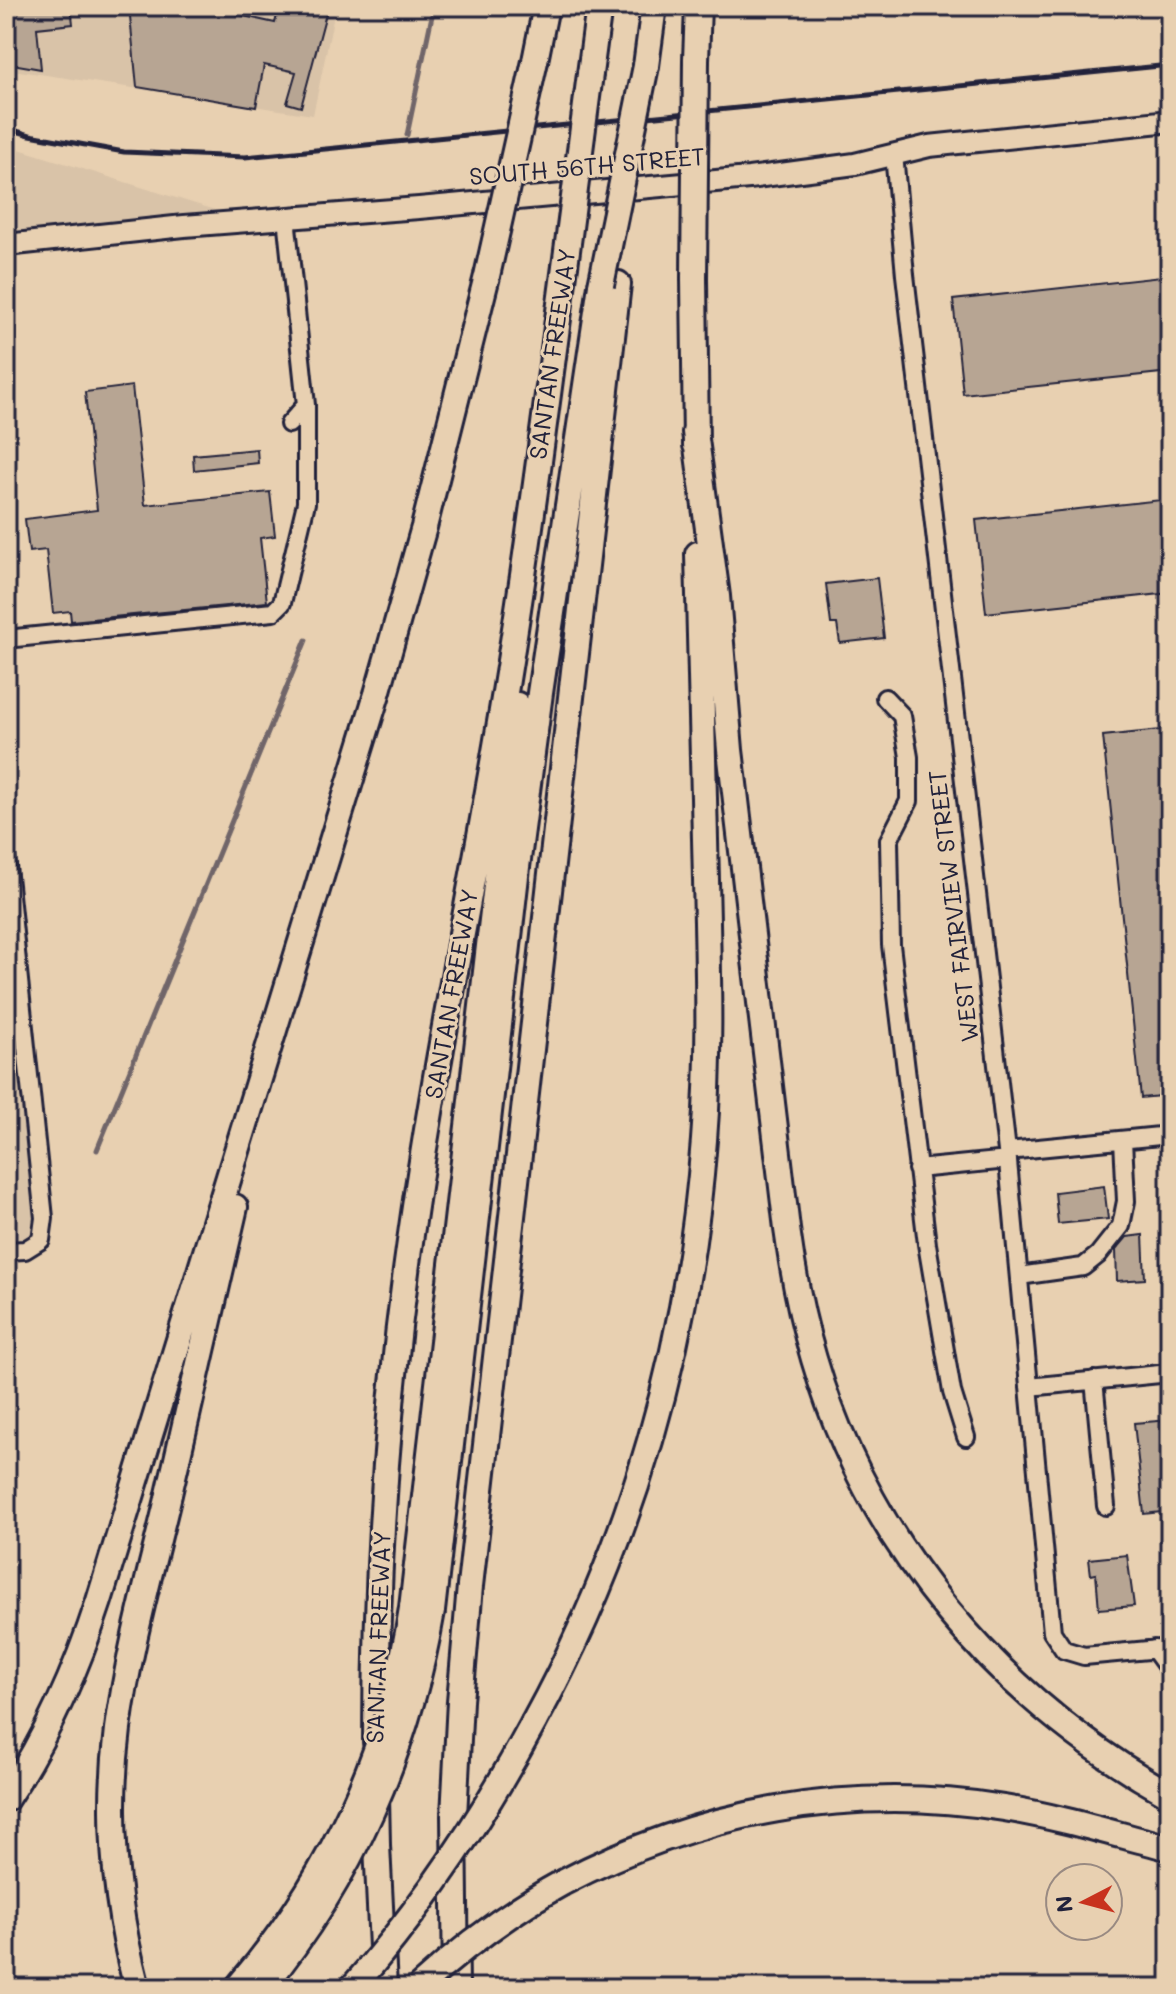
<svg xmlns="http://www.w3.org/2000/svg" width="1176" height="1994" viewBox="0 0 1176 1994" font-family="Mali,sans-serif">
<rect width="100%" height="100%" fill="#e8d0b1"/>
<filter id="ink" filterUnits="userSpaceOnUse"><feTurbulence type="fractalNoise" baseFrequency=".0125" numOctaves="2"/><feDisplacementMap in="SourceGraphic" scale="16" xChannelSelector="R" yChannelSelector="G"/><feConvolveMatrix kernelMatrix="1 2 1 2 8 2 1 2 1" color-interpolation-filters="sRGB"/></filter>
<g filter="url(#ink)">
<!-- built -->
<path fill="#d9c3a8" d="M6 6H336L313 115 6 69Z
M6 145 247 220 6 245Z
M6 858 41 1240 6 1251Z"/>
<g fill="none" stroke-linecap="round" stroke-linejoin="round">
<!-- stream -->
<path stroke="#6f6569" stroke-width="5" d="M407 135 434 6
M97 1150 306 640"/>
</g>
<!-- building -->
<path fill="#b7a593" stroke="#22223b" stroke-width="2" d="M6 6H71L73 24 37 28 41 69 6 63Z
M129 6H198L275 23 279 8 311 16 313 6H328L301 107 287 103 296 72 264 65 256 107 137 87Z
M1170 276V372L963 394 953 300Z
M132 386 145 505 270 492 275 536 260 538 267 602 71 621 70 611 53 613 46 550 29 552 25 519 97 510 85 392Z
M257 449 258 463 194 470 193 455Z
M1170 499V593L986 613 976 520Z
M877 578 884 638 840 643 837 624H831L826 584Z
M1170 729V1095L1141 1098 1103 736Z
M1104 1186 1108 1219 1058 1224 1055 1192Z
M1143 1235 1145 1279 1117 1281 1116 1250 1127 1237Z
M1170 1420V1511L1144 1514 1134 1423Z
M1127 1555 1134 1606 1099 1609 1096 1574 1091 1575 1089 1559Z"/>
<g fill="none" stroke-linecap="round" stroke-linejoin="round">
<defs>
<path id="minor" d="M894 154 905 275 1007 1151 1052 1632 1064 1650 1084 1656 1170 1648
M286 217 306 405 289 424
M6 639 273 612 282 603 306 503V405
M885 698 902 716 909 757V801L889 840 891 945 927 1244 952 1392 966 1437
M6 857 44 1218 41 1240 25 1250 6 1251
M1007 1151 1170 1135
M917 1169 1008 1160
M1019 1276 1083 1267 1098 1255 1121 1226 1126 1201 1123 1140
M1094 1380 1106 1506
M1029 1387 1170 1373
M1154 1649 1170 1671"/>
<path id="major" d="M6 245 184 226 419 208 749 178 855 164 929 146 1170 121"/>
<path id="highway" d="M696 60 698 6
M535 61 546 6
M646 66 654 6
M590 74 599 6
M694 279 696 445
M695 432 717 596 730 750 787 1229C793 1273 801 1316 814 1359 869 1547 1000 1700 1170 1795
M412 1608 517 705
M432 1611 517 867 540 693 601 285
M534 1722C632 1543 689 1344 704 1140 711 1054 708 967 706 880 703 772 701 663 698 554
M376 1742C376 1577 386 1412 409 1249 432 1079 468 910 497 740 524 583 544 424 565 266
M376 1795 377 1845 384 1988
M6 1799C47 1737 76 1672 99 1601L377 694 424 527 487 276
M562 1883C699 1811 851 1783 1004 1808 1060 1817 1115 1834 1170 1848
M137 1988C115 1904 107 1815 118 1729 128 1653 149 1578 167 1503 190 1404 212 1306 235 1207
M456 1988 454 1816 460 1701 470 1586 618 284"/>
</defs>
<!-- minor casing -->
<use href="#minor" stroke="#22223b" stroke-width="22"/>
<!-- major casing -->
<use href="#major" stroke="#22223b" stroke-width="26"/>
<!-- highway casing -->
<use href="#highway" stroke="#22223b" stroke-width="30"/>
<!-- minor -->
<use href="#minor" stroke="#e8d0b1" stroke-width="16"/>
<!-- major -->
<use href="#major" stroke="#e8d0b1" stroke-width="20"/>
<!-- highway -->
<use href="#highway" stroke="#e8d0b1" stroke-width="24"/>
<!-- rail -->
<path stroke="#22223b" stroke-width="5" d="M6 128 30 135 124 152 245 157 1170 65"/>
<defs>
<path id="highway-bridge" d="M565 266 590 74
M487 276 535 61
M694 279 696 60
M601 285 646 66
M237 1988C330 1880 391 1749 412 1608
M262 1988C352 1879 408 1750 432 1611
M352 1988C423 1907 483 1817 534 1722
M418 1988C463 1947 509 1912 562 1883"/>
</defs>
<!-- highway-bridge casing -->
<use href="#highway-bridge" stroke="#22223b" stroke-width="30" stroke-linecap="butt"/>
<!-- highway-bridge -->
<use href="#highway-bridge" stroke="#e8d0b1" stroke-width="24"/>
</g>
</g>
<g text-anchor="middle" stroke-width="6" stroke-linejoin="round" paint-order="stroke">
<!-- street labels -->
<g font-size="24" fill="#22223b" stroke="#e8d0b1">
<text transform="translate(587 167) rotate(-5)" y="8">SOUTH 56TH STREET</text>
<text transform="translate(553 354) rotate(-82)" y="8">SANTAN FREEWAY</text>
<text transform="translate(954 906) rotate(-97)" y="8">WEST FAIRVIEW STREET</text>
<text transform="translate(452 994) rotate(-80)" y="8">SANTAN FREEWAY</text>
<text transform="translate(379 1637) rotate(-88)" y="8">SANTAN FREEWAY</text>
</g>
</g>
<!-- margin -->
<rect width="1176" height="1994" fill="none" stroke="#e8d0b1" stroke-width="32"/>
<rect x="16" y="16" width="1144" height="1962" fill="none" stroke="#22223b" stroke-width="3" filter="url(#ink)"/>
<!-- north arrow -->
<g transform="translate(1084 1902) rotate(264)"><circle r="38" fill="#e8d0b1" stroke="#998a82" stroke-width="2"/>
<path d="M0-6L14 30L0 20L-14 30Z" fill="#c8321e"/>
<text y="-12" font-size="22" font-weight="bold" text-anchor="middle" fill="#22223b">N</text>
</g>
</svg>
